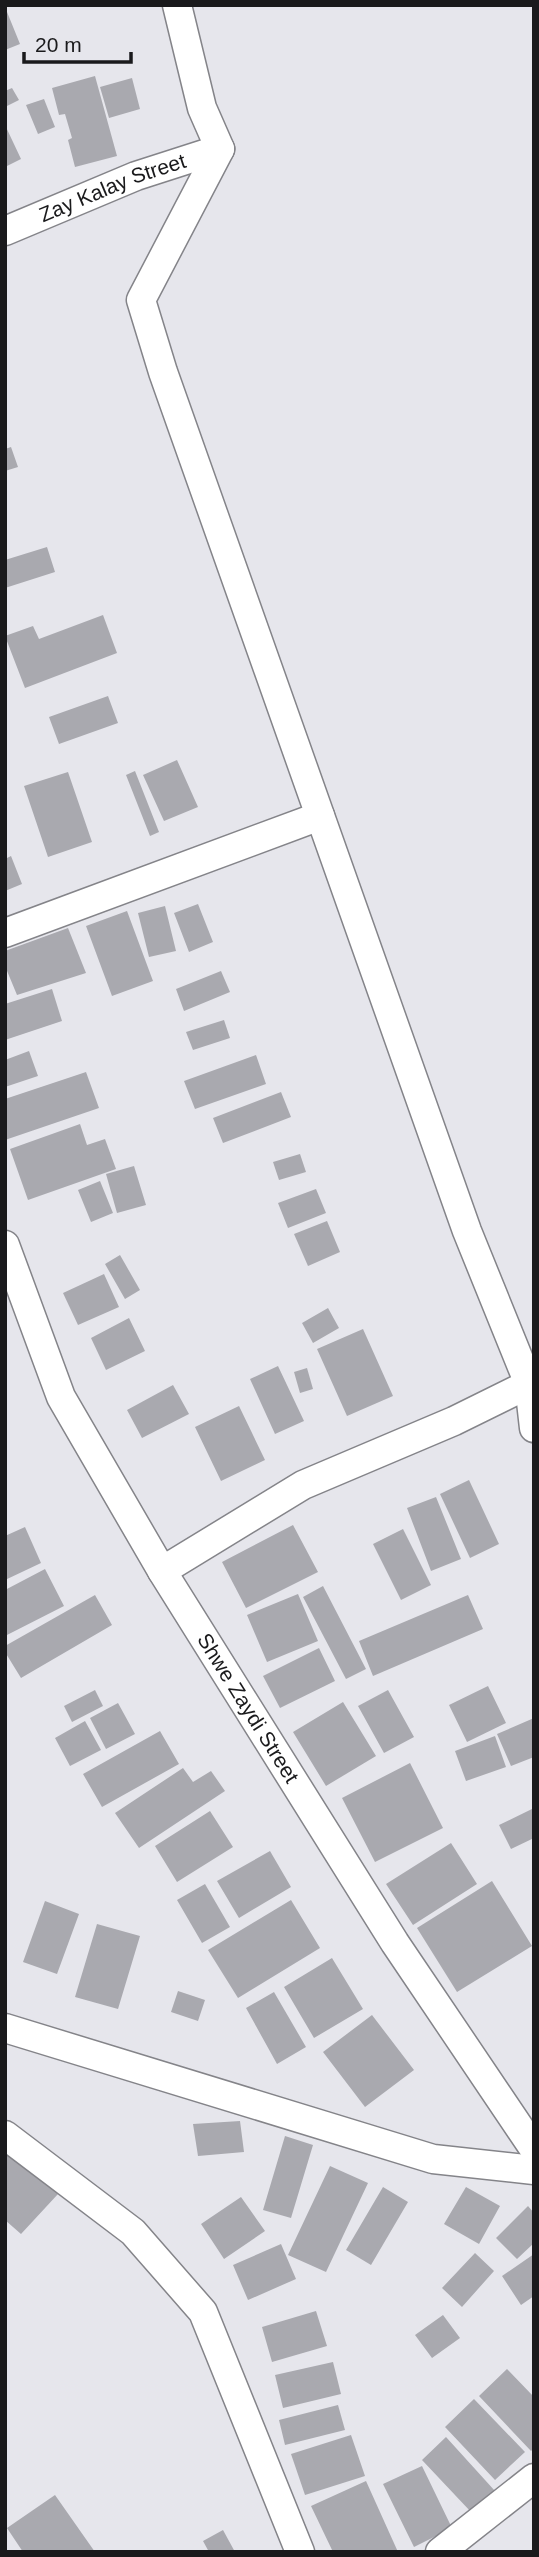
<svg xmlns="http://www.w3.org/2000/svg" width="539" height="2557" viewBox="0 0 539 2557" font-family="Helvetica,sans-serif">
<rect width="100%" height="100%" fill="#e6e6ec"/>
<!-- building -->
<path fill="#a9a9af" d="M5 7 20 44 5 50Z
M95 76 117 156 75 167 68 140 72 138 65 114 59 115 52 88Z
M132 78 140 109 109 118 100 87Z
M12 88 19 100 5 107V91Z
M44 99 55 127 38 134 26 105Z
M5 125 21 159 5 167Z
M11 447 18 467 5 471V449Z
M47 547 55 572 5 588V560Z
M103 615 117 653 25 688 5 636 33 626 39 639Z
M108 696 118 723 59 744 49 717Z
M177 760 198 807 164 821 143 775Z
M135 771 159 832 150 836 126 775Z
M68 772 92 842 48 857 24 786Z
M11 856 22 884 5 891V859Z
M198 904 213 942 189 952 174 913Z
M165 906 176 951 149 957 138 913Z
M127 911 153 981 112 996 86 926Z
M68 928 86 973 17 995 5 966V951Z
M221 971 230 992 184 1011 176 989Z
M52 989 62 1021 5 1040V1004Z
M224 1020 230 1038 193 1050 186 1032Z
M29 1051 38 1076 5 1087V1060Z
M256 1055 266 1084 195 1109 184 1081Z
M86 1072 99 1108 5 1140V1099Z
M281 1092 291 1117 223 1143 213 1118Z
M80 1124 87 1145 105 1139 116 1169 28 1200 10 1149Z
M300 1154 306 1172 279 1180 273 1162Z
M134 1166 146 1205 117 1213 106 1174Z
M100 1181 113 1213 91 1222 78 1190Z
M316 1189 326 1213 288 1228 278 1203Z
M327 1221 340 1252 308 1266 294 1234Z
M120 1255 140 1290 125 1299 105 1264Z
M104 1274 119 1307 78 1325 63 1293Z
M328 1308 339 1328 313 1343 302 1323Z
M129 1318 145 1351 106 1370 91 1338Z
M363 1329 393 1396 347 1416 317 1349Z
M278 1366 304 1421 275 1434 250 1379Z
M307 1368 313 1389 300 1393 294 1372Z
M173 1385 189 1414 142 1438 127 1410Z
M239 1406 265 1460 221 1481 195 1427Z
M469 1480 499 1544 470 1558 440 1494Z
M436 1497 461 1559 431 1571 407 1508Z
M293 1525 318 1572 246 1608 222 1562Z
M25 1527 41 1563 5 1580V1536Z
M403 1529 431 1585 401 1600 373 1544Z
M45 1569 64 1606 5 1636V1590Z
M323 1586 366 1669 346 1679 303 1597Z
M298 1594 318 1641 267 1662 247 1615Z
M95 1595 112 1625 21 1678 5 1652V1646Z
M468 1595 483 1629 373 1676 359 1641Z
M319 1648 335 1681 280 1708 263 1676Z
M488 1686 506 1723 467 1742 449 1705Z
M95 1690 103 1706 72 1722 64 1706Z
M388 1690 414 1737 384 1753 358 1706Z
M343 1702 376 1756 326 1786 293 1732Z
M118 1703 135 1734 106 1749 90 1718Z
M534 1718V1757L511 1766 497 1734Z
M85 1721 101 1750 70 1766 55 1738Z
M160 1731 179 1764 102 1807 83 1774Z
M495 1736 506 1767 466 1781 455 1751Z
M410 1763 443 1828 375 1862 342 1798Z
M183 1768 193 1782 211 1771 225 1791 139 1848 115 1813Z
M534 1808V1838L511 1849 499 1825Z
M210 1811 233 1847 177 1882 155 1846Z
M451 1843 477 1884 413 1925 386 1884Z
M270 1851 291 1887 239 1918 217 1881Z
M492 1881 532 1946 457 1992 417 1928Z
M205 1884 230 1927 202 1943 177 1900Z
M291 1900 320 1948 238 1998 208 1950Z
M45 1901 79 1914 57 1974 23 1962Z
M97 1924 140 1936 118 2009 75 1997Z
M332 1958 363 2009 314 2038 284 1987Z
M178 1991 205 2000 198 2021 171 2012Z
M274 1992 306 2047 277 2064 246 2008Z
M372 2015 414 2070 365 2107 323 2052Z
M240 2121 244 2152 198 2156 193 2124Z
M285 2136 313 2145 291 2218 263 2210Z
M5 2146 58 2194 21 2234 5 2220Z
M330 2166 368 2183 326 2272 288 2255Z
M383 2187 408 2202 371 2265 346 2250Z
M466 2187 500 2206 479 2244 444 2224Z
M241 2197 265 2231 224 2259 201 2224Z
M528 2206 534 2213V2243L517 2259 496 2238Z
M281 2244 296 2279 248 2300 233 2265Z
M475 2253 494 2271 462 2307 442 2288Z
M534 2254V2296L521 2305 502 2276Z
M316 2311 327 2346 272 2362 262 2327Z
M443 2315 460 2338 432 2358 415 2335Z
M333 2362 341 2394 283 2408 275 2375Z
M507 2369 534 2397V2448L531 2451 479 2396Z
M474 2399 525 2452 495 2480 445 2427Z
M338 2405 345 2430 285 2445 279 2420Z
M351 2435 365 2476 305 2495 291 2454Z
M446 2437 495 2491 471 2512 422 2460Z
M422 2466 452 2528 414 2547 383 2484Z
M366 2481 398 2552H333L311 2506Z
M55 2495 95 2552H23L7 2528Z
M223 2530 235 2552H209L203 2541Z"/>
<g fill="none" stroke-linecap="round" stroke-linejoin="round">
<defs>
<g id="minor">
<path d="M177 5 202 108 220 149 141 300 163 372 467 1231 529 1384 534 1428"/>
<path id="s1" d="M5 231 136 176 220 149"/>
<path d="M5 933 320 816"/>
<path id="s2" d="M5 1245 61 1397 162 1571 395 1943 534 2149"/>
<path d="M162 1571 303 1485 454 1421 529 1384"/>
<path d="M5 2028 433 2159 534 2170"/>
<path d="M5 2135 133 2232 203 2312 300 2552"/>
<path d="M440 2552 534 2478"/>
</g>
</defs>
<!-- minor casing -->
<use href="#minor" stroke="#848489" stroke-width="31"/>
<!-- minor -->
<use href="#minor" stroke="#fff" stroke-width="28"/>
</g>
<g text-anchor="middle" stroke-width="7" stroke-linejoin="round" paint-order="stroke">
<!-- street labels -->
<g font-size="21" fill="#1a1a1c" stroke="#e6e6ec">
<text dy="7" stroke="none"><textPath href="#s1" startOffset="116">Zay Kalay Street</textPath></text>
<text dy="7" stroke="none"><textPath href="#s2" startOffset="525">Shwe Zaydi Street</textPath></text>
</g>
</g>
<!-- border -->
<rect width="539" height="2557" fill="none" stroke="#1a1a1c" stroke-width="14"/>
<!-- scale -->
<path d="M24 52v10h107v-10" fill="none" stroke="#1a1a1c" stroke-width="3.5"/>
<text x="35" y="52" font-size="21" fill="#1a1a1c" stroke="#e6e6ec" stroke-width="5" paint-order="stroke">20 m</text>
</svg>
